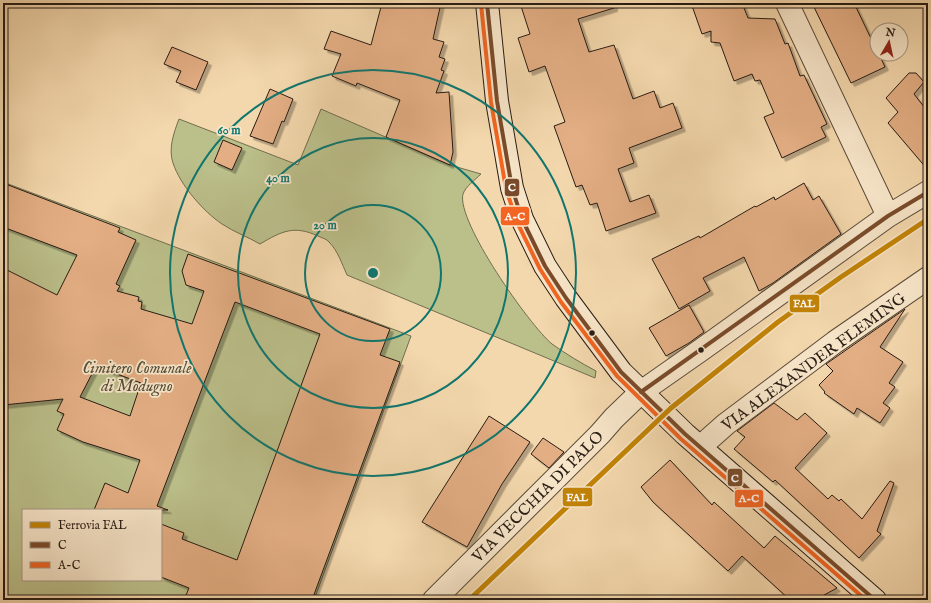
<svg xmlns="http://www.w3.org/2000/svg" width="931" height="603" viewBox="0 0 931 603" font-family="'IM FELL English',serif">
<defs>
<filter id="shadow"><feDropShadow dx="3.5" dy="3.5" stdDeviation="0" flood-color="#0004"/></filter>
</defs>
<rect width="100%" height="100%" fill="#f4d8ad"/>
<filter id="stains"><feTurbulence type="fractalNoise" baseFrequency=".005" numOctaves="4"/><feColorMatrix values="0 0 0 0 .2 0 0 0 0 .09 0 0 0 0 .02 0 0 0 .5 -.17"/></filter>
<radialGradient id="worn" r=".72"><stop offset=".6" stop-color="#630" stop-opacity="0"/><stop offset="1" stop-color="#630" stop-opacity=".3"/></radialGradient>
<!-- green -->
<path fill="#bbbf8a" stroke="#716e4f" fill-rule="evenodd" d="M321 109 450 165 481 174C475 180 466 186 463 194 456 221 530 326 552 344 566 354 581 363 596 371L595 378 347 275C342 264 338 251 329 242 327 239 322 238 318 236 294 225 282 231 260 244 248 237 234 232 222 224 204 212 180 185 173 163 168 149 174 132 179 119L298 165Z
M3 182 411 336 314 600H8L3 597ZM23 510H161V580H23Z"/>
<!-- building -->
<path fill="#e4ae84" stroke="#271c14" fill-rule="evenodd" filter="url(#shadow)" d="M382 3H441L433 39 444 42 439 57 445 59 441 70 444 71 436 93 449 92 453 152 450 165 386 137 400 100 357 83 356 86 332 76 341 54 324 49 331 31 371 45Z
M520 3H614V8L578 19 589 52 614 45 633 99 654 91 660 108 673 103 682 128 629 148 634 163 618 169 630 202 649 195 656 213 606 231 597 203 590 205 582 185 576 187 554 126 565 122 545 66 529 72 518 38 530 34Z
M691 3H742L748 18 775 19 785 44 788 43 800 76 804 75 827 124 821 127 826 137 782 158 764 117 774 113 760 80 755 81 752 74 734 81 720 43 711 42V31L702 34Z
M812 3H854L877 51V54H879L885 67 851 83Z
M172 47 208 62 196 90 176 82 181 71 164 64Z
M909 73H916L924 82 914 94 928 112V170L888 123 898 112 886 98Z
M270 89 293 99 284 122 282 121 273 144 250 136Z
M223 140 242 148 232 170 214 162Z
M3 183 120 228 118 232 136 240 116 284 120 286 117 291 139 297 138 301 142 302 141 309 192 324 204 291 186 285 182 271 188 254 390 329 380 355 400 362 312 600H184L189 588 161 577V524L184 533 182 539 237 560 320 334 235 302 157 506 168 510H94L105 483 128 493 140 460 83 442 57 430 64 414 57 411 63 399 3 405V268L57 295 77 255 3 227ZM96 366 141 383 130 416 80 397Z
M804 183 813 200 819 196 841 234 773 283 759 291 744 257 703 278 710 291 679 309 652 259 699 236 700 238 755 206 756 207 774 197 775 200Z
M689 305 704 332 689 343 666 356 649 328Z
M905 309 880 347 903 362 889 383 895 387 883 403 890 408 880 423 857 408 854 414 824 393 825 392 819 385 833 371 826 364Z
M774 403 797 420 805 413 827 433 795 468 828 499 832 495 839 501 841 499 862 519 890 481 894 483 877 531 881 534 859 558 775 480 773 482 734 449 745 437 737 431Z
M489 416 530 442 502 484 467 547 422 522Z
M543 438 564 452 549 468 531 454Z
M670 460 712 505 714 502 764 548 775 536 837 588 815 600H790L742 556 728 571 653 502 641 487Z"/>
<g fill="none" stroke-linecap="round" stroke-linejoin="round">
<defs>
<path id="street" d="M787 3 888 216
M700 447 726 424 835 342 928 278
M434 600 600 434 614 418 641 392 701 350 888 216 928 192"/>
<path id="secondary" d="M487 3 497 101 512 188 522 219 545 266 566 298 621 372 685 434 875 600"/>
</defs>
<!-- street casing -->
<use href="#street" stroke="#5a4b3a" stroke-width="24"/>
<!-- secondary casing -->
<use href="#secondary" stroke="#271c14" stroke-width="24"/>
<!-- street -->
<use href="#street" stroke="#f8e6ca" stroke-width="22"/>
<!-- secondary -->
<use href="#secondary" stroke="#f8e6ca" stroke-width="22"/>
<defs>
<path id="bus-1" d="M487 3 497 101 512 188 522 219 545 266 566 298 621 372 685 434 875 600
M641 392 888 216 928 192"/>
<path id="bus-2" d="M481 4 491 102 506 189 517 222 540 269 561 302 617 376 681 439 866 600"/>
</defs>
<!-- bus-1 casing -->
<use href="#bus-1" stroke="#f8e6ca" stroke-width="7"/>
<!-- bus-2 casing -->
<use href="#bus-2" stroke="#f8e6ca" stroke-width="7"/>
<!-- bus-1 -->
<use href="#bus-1" stroke="#7a4b2a" stroke-width="4"/>
<!-- bus-2 -->
<use href="#bus-2" stroke="#f26522" stroke-width="4"/>
<defs>
<path id="rail-1" d="M469 600 671 408 778 322 841 277 928 219"/>
</defs>
<!-- rail-1 casing -->
<use href="#rail-1" stroke="#f8e6ca" stroke-width="8"/>
<!-- rail-1 -->
<use href="#rail-1" stroke="#c38405" stroke-width="5"/>
</g>
<!-- distance rings -->
<g fill="none" stroke="#0f766e" stroke-width="2">
<circle cx="373" cy="273" r="68"/>
<circle cx="373" cy="273" r="135"/>
<circle cx="373" cy="273" r="203"/>
</g>
<!-- markers -->
<g fill="#271c14" stroke="#f8e6ca" stroke-width="1.5">
<circle cx="592" cy="333" r="3.5"/>
<circle cx="701" cy="350" r="3.5"/>
</g>
<g text-anchor="middle" stroke-width="3.5" stroke-linejoin="round" paint-order="stroke">
<!-- street labels -->
<g font-size="16" fill="#271c14" stroke="#f8e6ca">
<text transform="translate(813 361) rotate(-36)" y="6">VIA ALEXANDER FLEMING</text>
<text transform="translate(537 496) rotate(-45)" y="6">VIA VECCHIA DI PALO</text>
</g>
<!-- park labels -->
<g font-size="16" font-style="italic" fill="#534d37" stroke="#f8e6ca">
<text x="137" y="373">Cimitero Comunale<tspan x="137" dy="18">di Modugno</tspan></text>
</g>
</g>
<circle cx="373" cy="273" r="6" fill="#0f766e" stroke="#f8e6ca" stroke-width="2"/>
<g font-size="12" text-anchor="middle" font-weight="bold" fill="#0f766e" stroke="#f8e6ca" stroke-width="3.5" stroke-linejoin="round" paint-order="stroke">
<text x="229" y="134">60 m</text>
<text x="278" y="182">40 m</text>
<text x="325" y="229">20 m</text>
</g>
<g stroke="#f8e6ca" stroke-width="1.5">
<rect x="504" y="178" width="16" height="19" rx="4" fill="#7a4b2a"/>
<rect x="500" y="206" width="30" height="20" rx="4" fill="#f26522"/>
<rect x="789" y="294" width="31" height="19" rx="4" fill="#c38405"/>
<rect x="727" y="468" width="16" height="19" rx="4" fill="#7a4b2a"/>
<rect x="562" y="487" width="31" height="20" rx="4" fill="#c38405"/>
<rect x="734" y="489" width="30" height="19" rx="4" fill="#f26522"/>
</g>
<g font-size="11" text-anchor="middle" font-weight="bold" fill="#fff">
<text x="512" y="191">C</text>
<text x="515" y="220">A-C</text>
<text x="804" y="307">FAL</text>
<text x="735" y="482">C</text>
<text x="577" y="501">FAL</text>
<text x="749" y="502">A-C</text>
</g>
<!-- margin -->
<rect width="931" height="603" fill="none" stroke="#f4d8ad" stroke-width="16"/>
<rect x="4" y="4" width="923" height="595" fill="none" stroke="#271c14" stroke-width="2"/>
<rect x="8" y="8" width="915" height="587" fill="none" stroke="#271c14"/>
<!-- legend -->
<rect x="22" y="509" width="140" height="72" fill="#f8e6ca" stroke="#a49581"/>
<rect x="30" y="522" width="20" height="6" fill="#c38405" stroke="#a49581"/>
<text x="58" y="529" font-size="12" fill="#271c14">Ferrovia FAL</text>
<rect x="30" y="542" width="20" height="6" fill="#7a4b2a" stroke="#a49581"/>
<text x="58" y="549" font-size="12" fill="#271c14">C</text>
<rect x="30" y="562" width="20" height="6" fill="#f26522" stroke="#a49581"/>
<text x="58" y="569" font-size="12" fill="#271c14">A-C</text>
<!-- north arrow -->
<g transform="translate(889 42) rotate(9)"><circle r="19" fill="#f8e6ca" stroke="#a49581"/>
<path d="M0-3L7 15L0 10L-7 15Z" fill="#8f2418"/>
<text y="-6" font-size="11" font-weight="bold" text-anchor="middle" fill="#271c14">N</text>
</g>
<rect width="100%" height="100%" filter="url(#stains)"/>
<rect width="100%" height="100%" fill="url(#worn)"/>
</svg>
